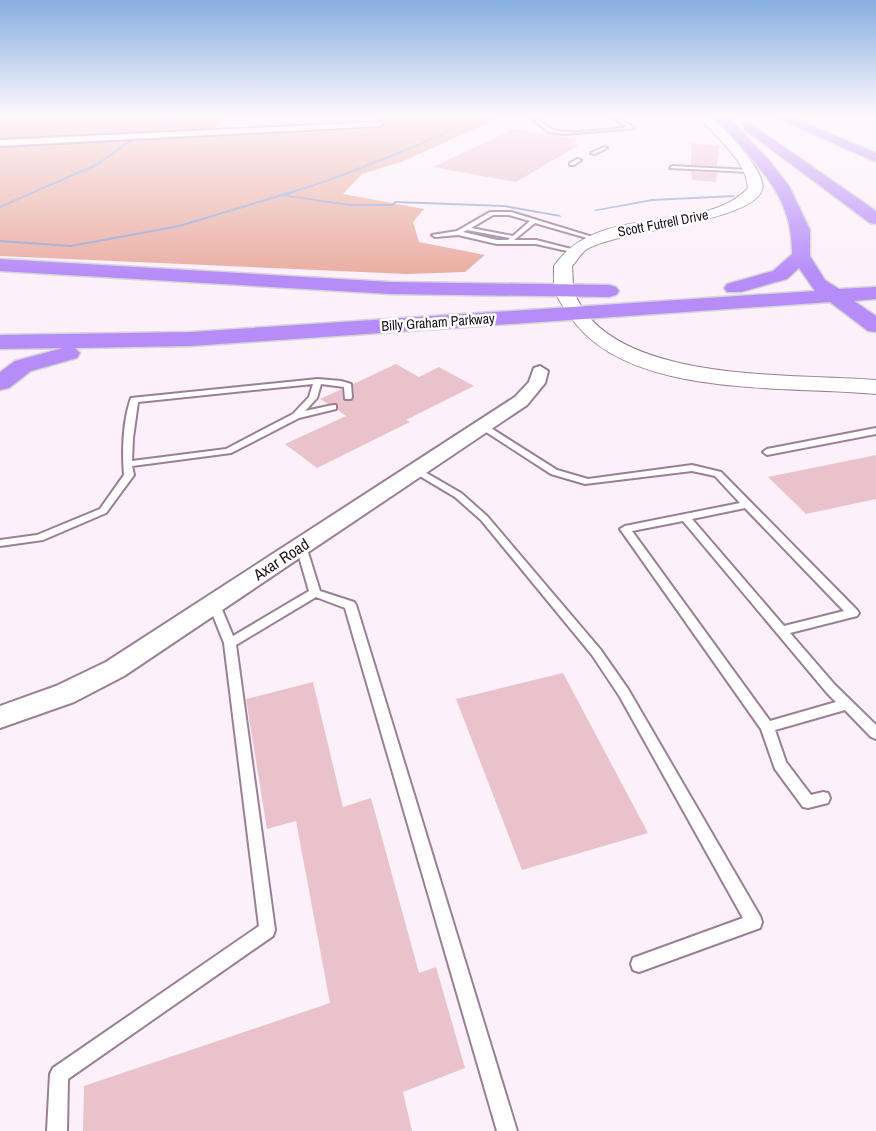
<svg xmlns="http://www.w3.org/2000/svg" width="876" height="1131" viewBox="0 0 876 1131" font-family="'Archivo Narrow',sans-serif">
<rect width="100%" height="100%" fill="#fcf0fa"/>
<!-- forest -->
<path fill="#eaaea2" d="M31 116H226L212 131 0 141V119Z
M379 116H504L401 162 362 174 343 194 424 209 413 222 419 242 485 255 465 272 407 274 0 256V146L369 129Z"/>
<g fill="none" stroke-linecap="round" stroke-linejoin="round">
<!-- stream -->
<path fill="#94a4d4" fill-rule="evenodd" d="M183 116H188L143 135 141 134Z
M479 116H483C420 147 354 174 287 195L349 204H392L395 201 504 205 560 215 561 217 504 207 396 203 393 206H349L282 196 180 227 71 247 0 242V240L71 245 179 225 321 182 423 142Z
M134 137 136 138 99 165 0 208V206L97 163Z
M734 195 735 197 652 201 596 211 594 210 652 199Z"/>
</g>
<!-- building -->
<path fill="#eac2cc" d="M513 129 578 139 570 144 579 145 516 182 433 167Z
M691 143 719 146 717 166 691 165Z
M691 171 717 173 716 182 692 180Z
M396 364 419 377 439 367 474 386 406 420 410 422 317 468 285 444 346 416 338 410V403L328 404 320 399 342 389 343 401H351L354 397 353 384Z
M876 455V499L806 514 768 477Z
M563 673 648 833 522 870 456 699Z
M313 682 343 807 371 798 419 973 436 967 465 1068 403 1092 412 1131H83L84 1086 330 1003 296 821 267 829 246 699Z"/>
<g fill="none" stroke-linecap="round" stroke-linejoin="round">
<defs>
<path id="lane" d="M529 116C540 117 545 128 554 130 573 135 607 129 628 127L609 116H615L634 128 564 134 549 132Z
M604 147 607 148 595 154 591 153Z
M577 159 581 160 574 165H570V163Z
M672 166 749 170 751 171 749 172 670 168Z
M490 212H511L599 239 594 240 535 223 514 240H536L579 251 576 253 536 244H497L458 235 435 237 432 235 457 231ZM493 215H509L530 221 513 236 471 228ZM467 230 510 238 508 240H497L463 232Z
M318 379 341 381 351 384 352 397 351 399H345L344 387 321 384 317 398 305 411 333 405H336V409L299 418 231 453 132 466 134 475 106 513 43 540 0 546V540L37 535 100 509 124 475C122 451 123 421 131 398ZM313 384 309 397 293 414 226 449 132 461 133 438 138 402Z
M483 423 557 470 588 479 692 465 721 472 857 610 859 613 857 616 790 633 835 685 876 725V739L871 737 845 710 775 730 786 762 811 795 823 792 828 793 830 798 828 803 808 808 803 807 775 769 761 729 620 529 625 526 740 503 715 476 692 471 585 484 551 474 480 428V424ZM745 508 844 611 784 626 692 519ZM683 521 827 693 836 702 770 721 632 531Z
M876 428V434L767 455 763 452 767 449Z
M416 467 461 493 487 516 600 649 628 689 760 916 762 922 760 928 639 972 633 970 631 964 633 958 743 918 620 697 592 655 481 520 455 497 413 472 411 470Z
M301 543 306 546 320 591 354 602 356 605 517 1131H497L345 608 316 597 236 645 275 930 273 936 68 1079 67 1131H47L50 1074 53 1068 259 926 224 643 208 603 210 600H218L233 636 309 591 296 546Z"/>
<path id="street" d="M383 122 380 126 0 146V140Z
M540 366 548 371 545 383 527 405 124 676 74 702 0 728V706L56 686 106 662 515 397 529 382 534 368Z"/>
<path id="secondary" d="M698 116H710C722 128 768 171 762 190 750 223 623 229 587 249 581 253 577 261 572 266 573 275 572 286 575 294 612 385 795 373 876 380V394C785 385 622 400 568 313 564 307 558 300 556 293 553 285 554 274 554 266 600 200 705 236 748 188 746 159 715 137 698 116Z"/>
<path id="highway" d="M714 116H727L767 158 789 186 810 230V256L825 280 839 289 876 287V299L854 301 876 316V332L868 331 830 302 191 346 75 348 80 353 77 358 31 371 9 388 0 390V372L15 361 63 348 0 349V335L191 332 815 291 799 268 787 279 741 292H727L724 288 727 284 773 271 792 254C793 190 751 162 714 116Z
M772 116H789L876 153V162Z
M748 122 876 211V224L870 223 744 129V123Z
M0 259 391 282 609 285 616 287 619 291 616 295 609 297 391 294 0 271Z"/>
</defs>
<!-- lane casing -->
<use href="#lane" stroke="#9b7f97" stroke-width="4"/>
<!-- street casing -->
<use href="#street" stroke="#9b7f97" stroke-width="4"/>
<!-- secondary casing -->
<use href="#secondary" stroke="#9b7f97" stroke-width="2"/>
<!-- highway casing -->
<use href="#highway" stroke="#d6d4d6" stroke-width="3"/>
<!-- lane -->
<use href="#lane" fill="#fff" fill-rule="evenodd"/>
<!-- street -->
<use href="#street" fill="#fff" fill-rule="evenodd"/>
<!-- secondary -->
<use href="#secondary" fill="#fff" fill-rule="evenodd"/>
<!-- highway -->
<use href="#highway" fill="#b68cf8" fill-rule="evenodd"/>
</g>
<!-- sky -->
<linearGradient id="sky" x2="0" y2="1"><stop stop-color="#86aee0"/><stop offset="0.42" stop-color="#fef8fd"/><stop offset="1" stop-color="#fef8fd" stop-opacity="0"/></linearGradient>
<rect width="876" height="275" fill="url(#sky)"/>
<g text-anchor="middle" stroke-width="5" stroke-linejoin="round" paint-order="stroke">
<!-- far-street labels -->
<g font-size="14" fill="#1c121a" stroke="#fff">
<text transform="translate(663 223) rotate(-11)" y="5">Scott Futrell Drive</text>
<text transform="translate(438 322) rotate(-4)" y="5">Billy Graham Parkway</text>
</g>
<!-- street labels -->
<g font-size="16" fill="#1c121a" stroke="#fff">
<text transform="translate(281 559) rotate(-33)" y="6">Axar Road</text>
</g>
</g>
</svg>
